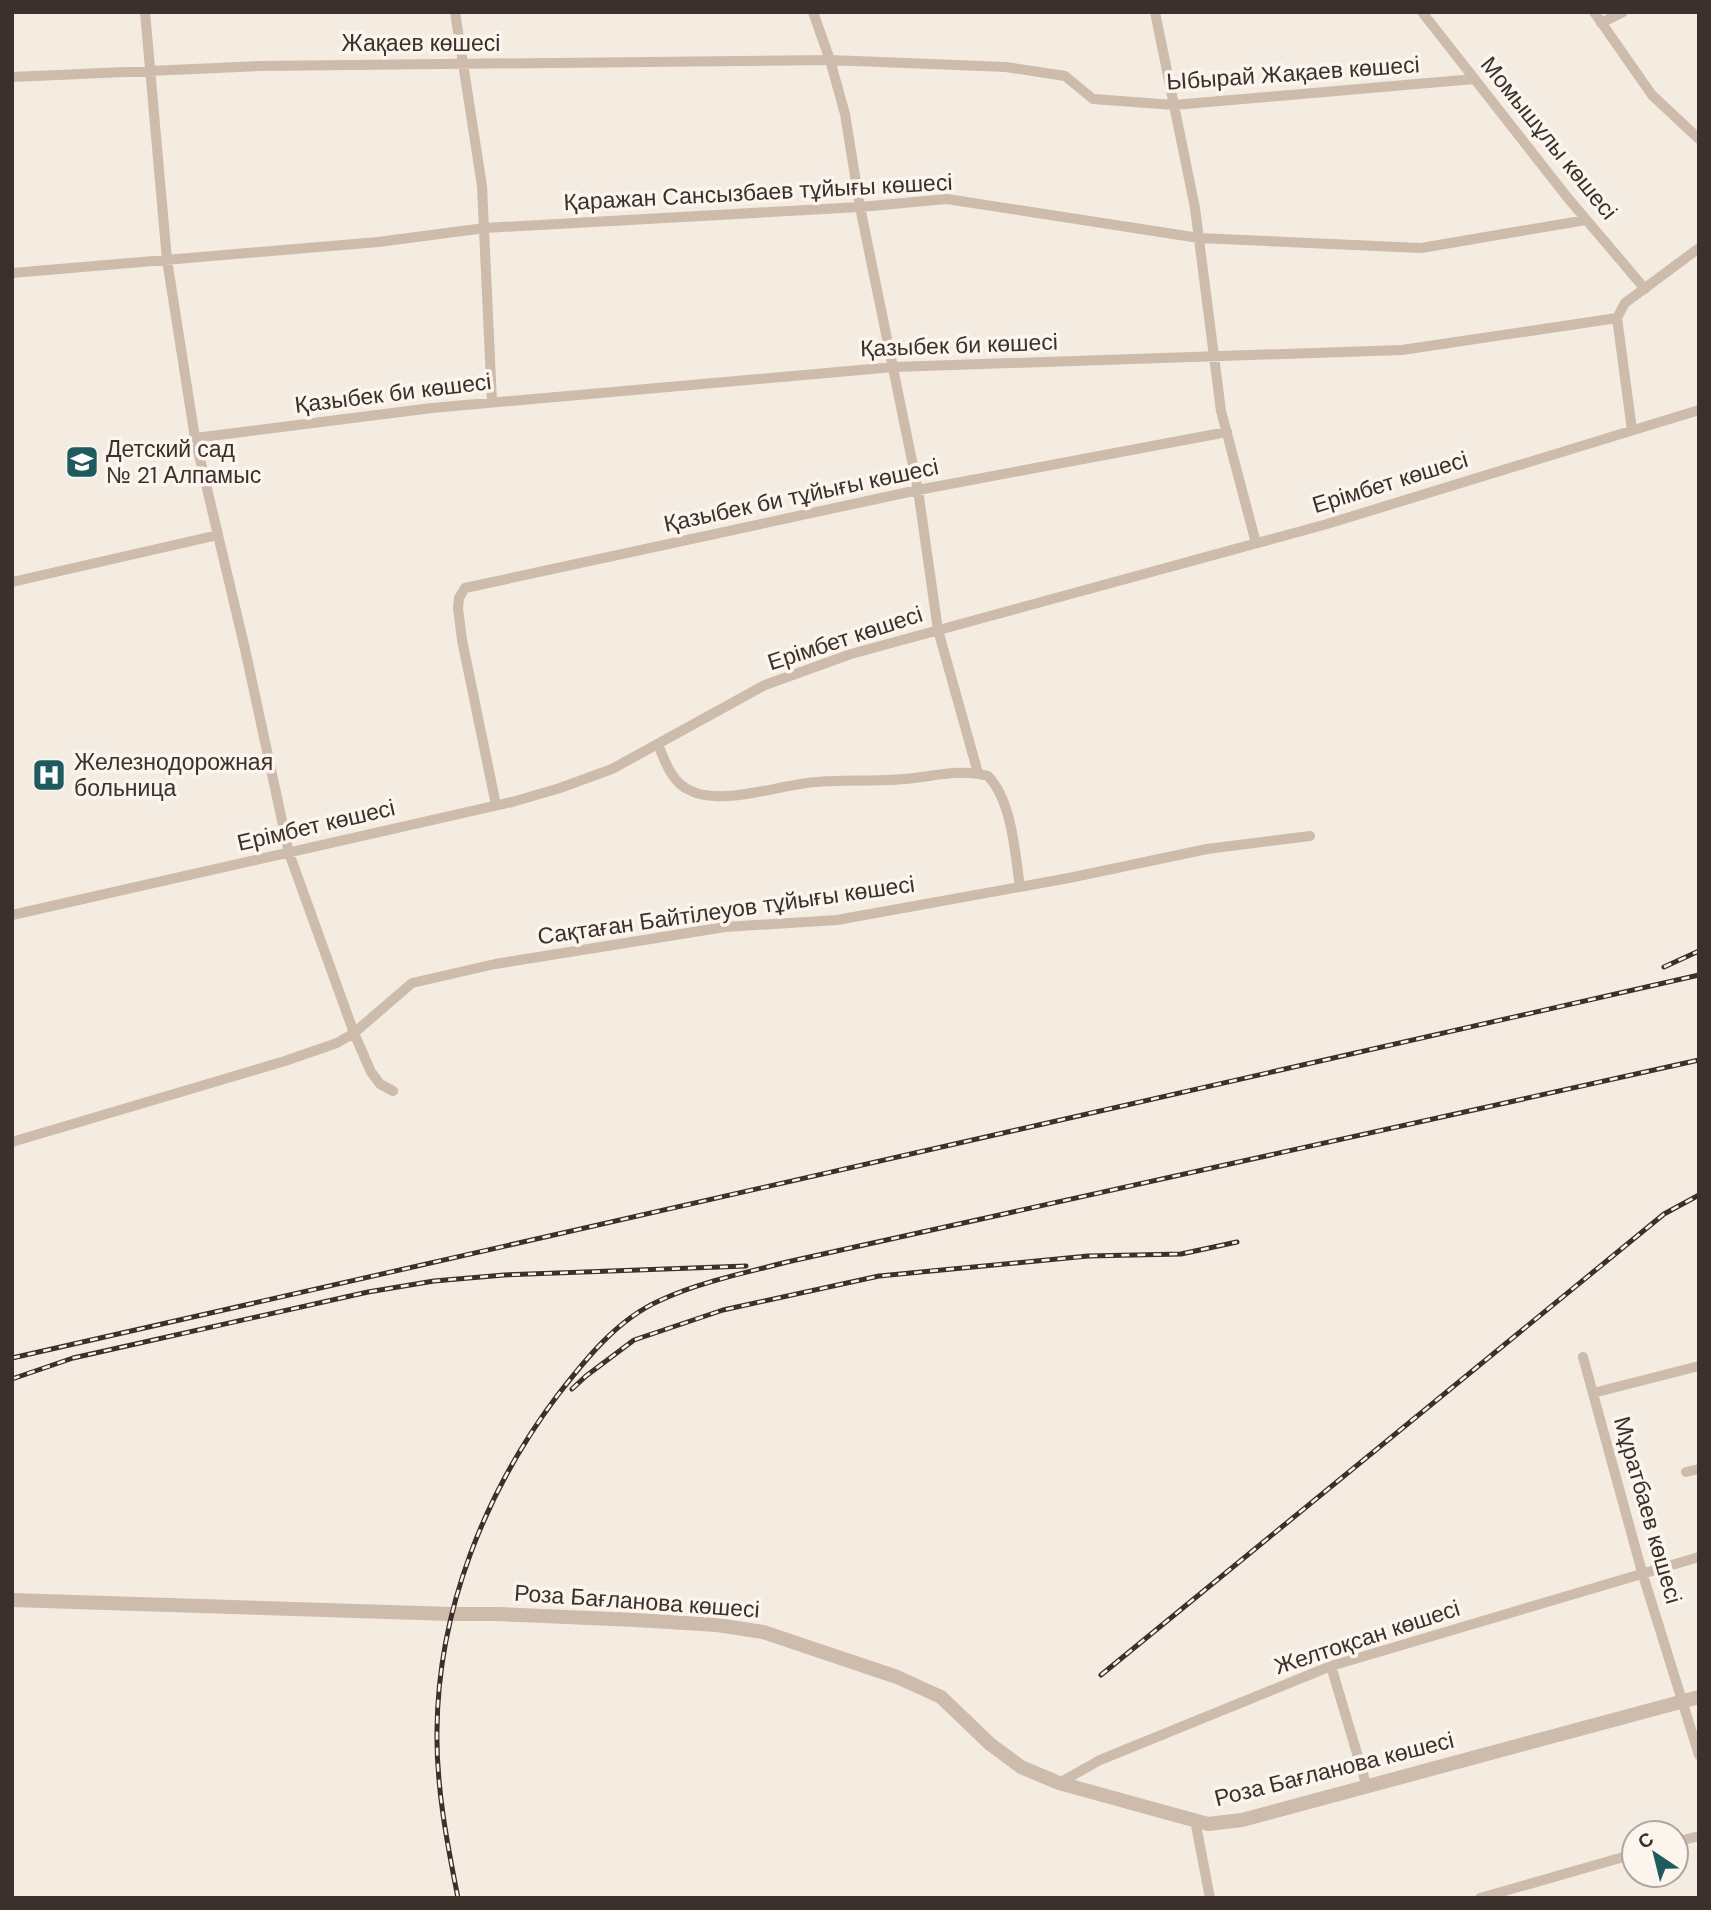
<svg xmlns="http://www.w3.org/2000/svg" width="1711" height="1910" viewBox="0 0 1711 1910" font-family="'DM Sans',sans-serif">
<rect width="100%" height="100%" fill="#f4ebe1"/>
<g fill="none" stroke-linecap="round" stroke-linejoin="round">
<!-- minor -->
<path stroke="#cdbbac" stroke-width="10" d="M145 12 167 260 195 438 245 649 289 853 354 1033 371 1072 380 1084 393 1091
M455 12 482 186 492 402
M813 12 830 60 845 114 860 207 918 490 938 630 978 773
M1155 12 1195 208 1221 411 1256 543
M1422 12 1567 197 1645 289
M1594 12 1652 95 1699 139
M1601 23 1623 12
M12 77 259 66 830 60 1006 67 1065 76 1093 99 1174 105 1474 79
M12 273 378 242 485 228 860 207 947 199 1199 238 1421 248 1586 220
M1617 318 1632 430
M195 438 432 408 894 367 1402 350 1617 318 1625 303 1699 248
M12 582 218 535
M658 744C665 762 672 783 691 791 721 805 774 787 807 783 839 779 872 782 904 779 933 777 959 768 988 776 1012 801 1015 853 1020 887
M496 805 462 640 458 608 459 598 465 588 918 490 1227 432
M12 915 512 802 560 788 612 769 765 685 851 654 1327 524 1699 410
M12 1142 285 1061 337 1043 354 1033 412 983 495 964 725 927 837 920 1069 878 1207 849 1310 836
M1583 1357 1642 1572 1699 1755
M1593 1393 1699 1366
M1686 1472 1699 1469
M1331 1666 1367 1787
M1059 1783 1100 1760 1331 1666 1699 1557
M1195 1820 1210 1898
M1676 1842 1699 1836
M1480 1898 1634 1854"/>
<!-- tertiary -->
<path stroke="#cdbbac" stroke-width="14" d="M12 1600 451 1614H498L636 1620 717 1625 763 1632 897 1677 941 1697 990 1744 1021 1767 1059 1783 1208 1824 1242 1820 1699 1697"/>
<defs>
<path id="rail" d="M1664 967 1699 951
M12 1358 1699 975
M12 1379 73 1358 368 1292 434 1281 504 1275 746 1266
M572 1389 586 1376 634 1340 723 1310 879 1276 1088 1256 1181 1254 1237 1242
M1101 1675 1664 1214 1699 1195
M458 1898C447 1843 436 1786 437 1730 438 1610 485 1492 557 1396 585 1360 617 1319 661 1300 700 1282 745 1273 787 1262L1699 1060"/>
</defs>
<!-- rail casing -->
<use href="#rail" stroke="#3b302b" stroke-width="5"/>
<!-- rail -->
<use href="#rail" stroke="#fbf5ee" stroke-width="2.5" stroke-dasharray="8" stroke-linecap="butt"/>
</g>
<!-- icons -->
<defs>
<symbol id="school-square" viewBox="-11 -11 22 22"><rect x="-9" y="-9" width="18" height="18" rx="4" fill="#1f5a5e" stroke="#fbf5ee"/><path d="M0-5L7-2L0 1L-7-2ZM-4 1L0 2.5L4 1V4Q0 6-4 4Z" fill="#fff"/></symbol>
<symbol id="hospital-square" viewBox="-11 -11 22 22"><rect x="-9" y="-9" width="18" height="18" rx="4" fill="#1f5a5e" stroke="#fbf5ee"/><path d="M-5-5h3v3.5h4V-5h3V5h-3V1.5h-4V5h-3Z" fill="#fff"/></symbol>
</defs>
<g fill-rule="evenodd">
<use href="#school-square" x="63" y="443" width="38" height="38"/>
<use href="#hospital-square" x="30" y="756" width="38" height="38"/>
</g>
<g text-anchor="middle" stroke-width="7" stroke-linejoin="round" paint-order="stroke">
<!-- street labels -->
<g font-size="23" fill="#3b302b" stroke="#fbf5ee">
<text x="421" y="51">Жақаев көшесі</text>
<text transform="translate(1293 73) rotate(-4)" y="8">Ыбырай Жақаев көшесі</text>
<text transform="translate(1549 138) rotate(51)" y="8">Момышұлы көшесі</text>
<text transform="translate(758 192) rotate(-3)" y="8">Қаражан Сансызбаев тұйығы көшесі</text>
<text transform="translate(959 345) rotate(-2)" y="8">Қазыбек би көшесі</text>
<text transform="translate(393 393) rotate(-7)" y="8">Қазыбек би көшесі</text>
<text transform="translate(1390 482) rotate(-17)" y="8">Ерімбет көшесі</text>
<text transform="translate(801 495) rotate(-12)" y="8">Қазыбек би тұйығы көшесі</text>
<text transform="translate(845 638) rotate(-18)" y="8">Ерімбет көшесі</text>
<text transform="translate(316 825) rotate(-13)" y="8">Ерімбет көшесі</text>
<text transform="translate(726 910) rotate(-8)" y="8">Сақтаған Байтілеуов тұйығы көшесі</text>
<text transform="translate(1648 1510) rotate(74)" y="8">Мұратбаев көшесі</text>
<text transform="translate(637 1601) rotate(4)" y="8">Роза Бағланова көшесі</text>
<text transform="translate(1367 1637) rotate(-18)" y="8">Желтоқсан көшесі</text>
<text transform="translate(1334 1769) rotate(-14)" y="8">Роза Бағланова көшесі</text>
</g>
<!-- poi labels -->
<g font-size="23" fill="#3b302b" stroke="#fbf5ee" text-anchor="start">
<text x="106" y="457">Детский сад<tspan x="106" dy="26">№ 21 Алпамыс</tspan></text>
<text x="74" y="770">Железнодорожная<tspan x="74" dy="26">больница</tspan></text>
</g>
</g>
<!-- border -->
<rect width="1711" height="1910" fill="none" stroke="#3b302b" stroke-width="28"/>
<!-- north arrow -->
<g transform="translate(1655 1854) rotate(325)"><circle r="33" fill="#fbf5ee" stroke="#aea6a0" stroke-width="2"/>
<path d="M0-5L12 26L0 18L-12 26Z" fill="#1f5a5e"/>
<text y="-10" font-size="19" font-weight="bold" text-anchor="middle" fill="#3b302b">С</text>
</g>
</svg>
